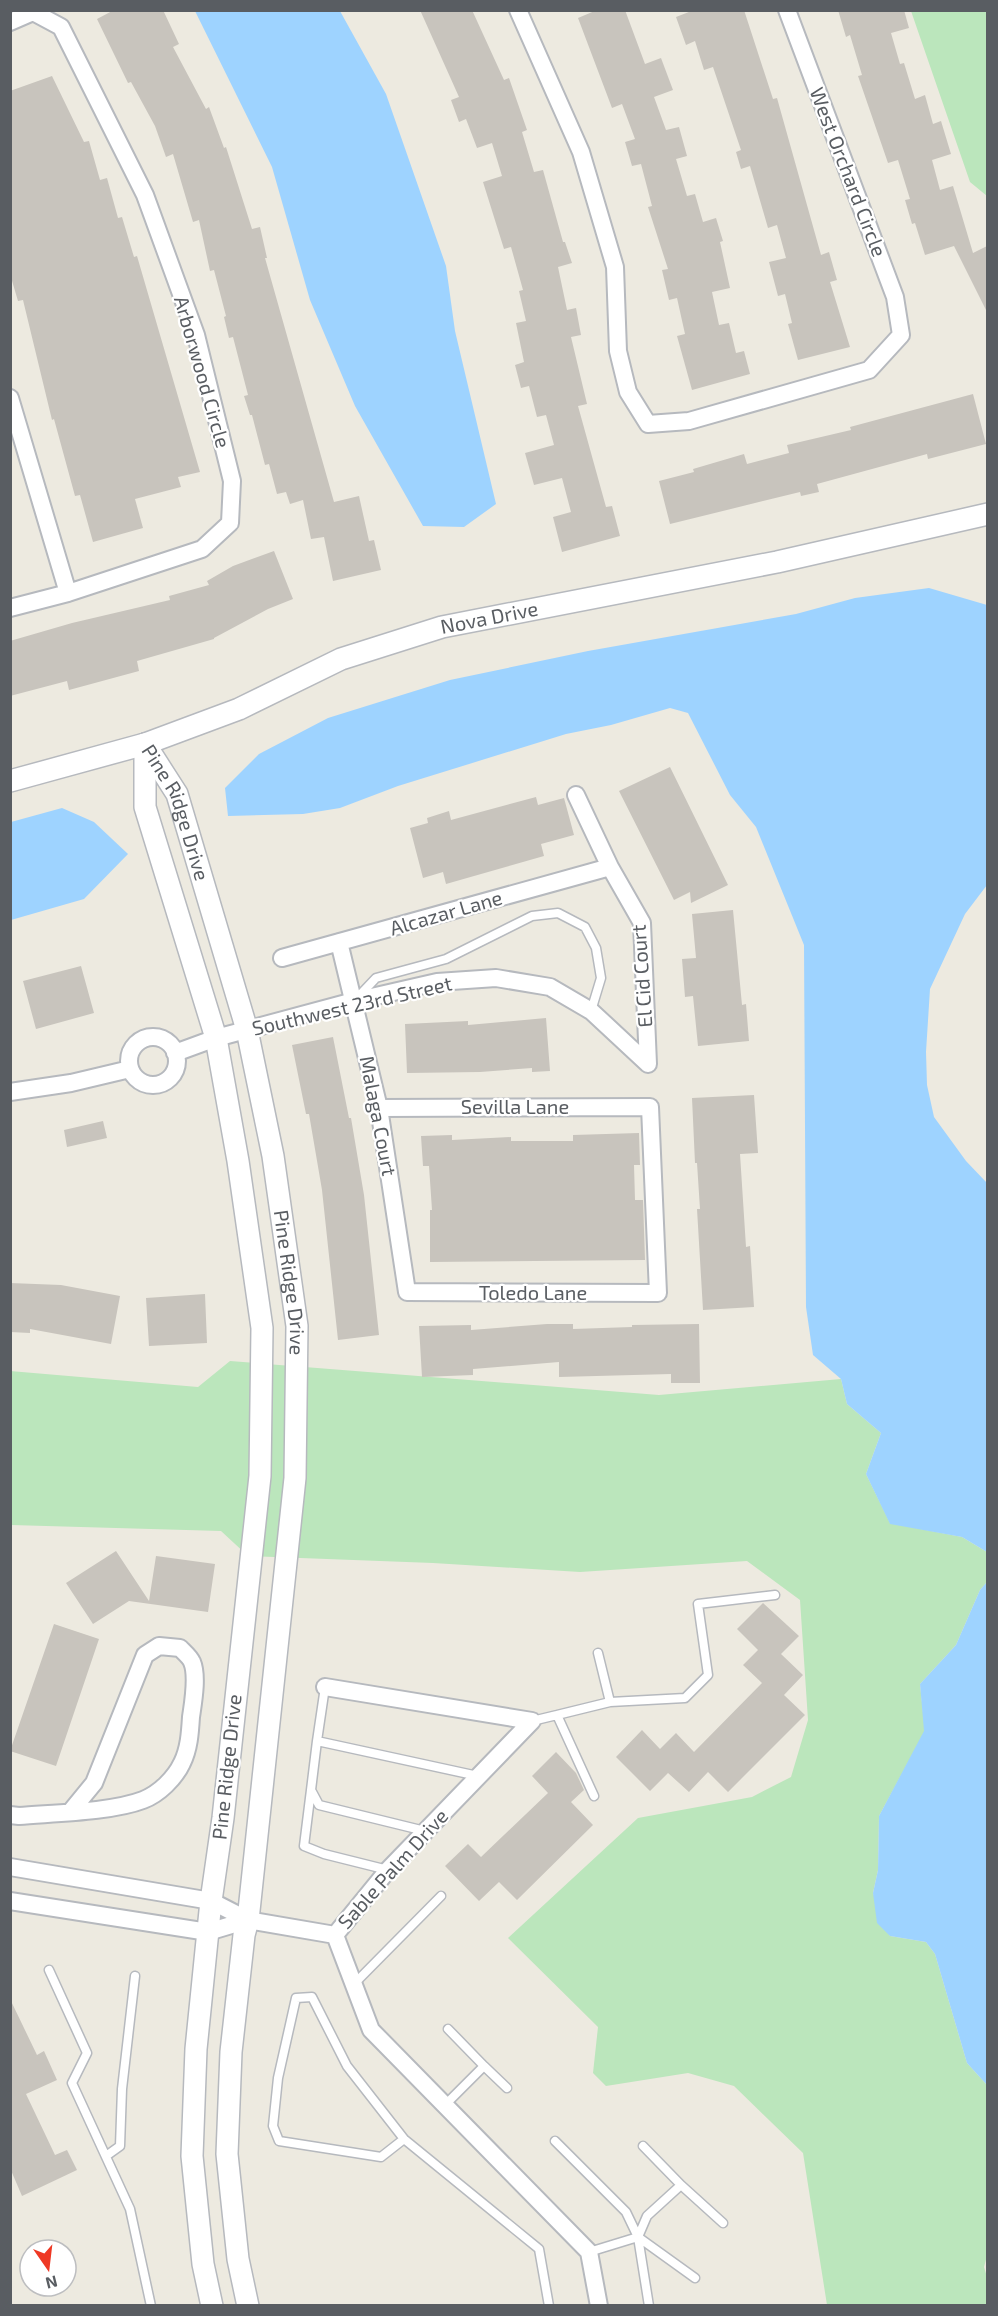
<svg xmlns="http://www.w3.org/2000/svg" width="998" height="2316" viewBox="0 0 998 2316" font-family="'Exo 2',sans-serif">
<rect width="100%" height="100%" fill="#edeae0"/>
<!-- green -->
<path fill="#bbe6bc" d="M911 11H987V196L970 182Z
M230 1361 659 1395 841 1379 847 1404 881 1433 866 1474 890 1523 962 1537 987 1552V1582L980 1590 956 1645 920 1684 925 1731 879 1816 878 1870 873 1893 890 1936 926 1942 935 1954 967 2063 987 2085 988 2252 984 2267 987 2277V2305H827L803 2153 734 2086 688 2073 606 2086 593 2073 598 2027 508 1938 638 1818 752 1797 791 1777 808 1720 800 1600 747 1561 580 1572 433 1563 248 1556 221 1531 11 1525 10 1371 198 1387Z"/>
<!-- water -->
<path fill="#9ed3ff" d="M195 11H340L386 94 446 266 455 331 496 504 464 527 423 526 355 406 310 300 272 167Z
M929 588 987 605V885L965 914 930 989 926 1052 927 1085 934 1117 966 1161 987 1183V1552L962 1537 890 1524 866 1474 881 1433 847 1404 841 1379 813 1355 806 1307 804 945 756 827 730 795 688 713 670 708 611 725 566 734 398 786 340 808 303 814 228 816 225 788 259 754 328 718 450 680 588 651 796 614 855 598Z
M62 808 94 822 128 854 84 899 11 920V822Z
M987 1582V2085L967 2063 935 1954 926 1942 890 1936 877 1923 873 1893 878 1870 879 1816 924 1731 920 1684 956 1645 980 1590Z"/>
<!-- building -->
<path fill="#c8c4bd" d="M114 10H163L179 44 173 47 206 109 209 107 224 148 226 147 252 229 260 227 267 258H265L334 502 359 496 369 541 374 540 381 570 333 581 324 537 311 539 303 500 290 504 286 492 277 494 269 464 265 465 252 415H250L244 396 248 395 233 337 229 338 224 317 226 316 214 270 210 271 199 220 193 222 173 154 166 157 155 126 131 82 128 83 97 19Z
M420 10H472L504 80 509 78 527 130 522 132 534 172 543 170 563 242H565L572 263 558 267 567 310 576 308 581 335 571 337 587 404 578 406 606 507 612 506 620 536 562 552 553 517 571 512 562 478 534 485 525 453 554 445 546 415 537 417 529 386 521 388 515 365 524 362 516 323 526 321 519 291 523 290 511 247 504 249 483 182 502 176 492 143 477 148 466 119 459 122 451 100 459 97Z
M597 10H625L645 64 661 58 673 90 654 97 666 130 679 127 687 156 676 159 687 196 695 194 703 222 716 218 723 241 720 242 730 288 712 292 719 325 729 323 736 353 744 351 750 374 692 390 677 336 685 334 677 298 669 300 662 270 668 269 648 207 652 206 641 164 632 166 625 142 635 139 622 104 612 108 578 18Z
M694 10H744L773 99 777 98 821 255 829 252 837 280 830 282 850 347 798 360 788 324 792 323 785 294 778 296 769 262 786 258 777 225 768 228 750 166 741 169 736 152 741 150 713 67 704 70 695 41 686 45 676 17Z
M838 10H904L909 28 891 33 900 64 904 63 915 99 925 95 933 124 941 121 951 154 932 160 940 190 953 186 973 253 987 246V312L954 246 925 255 915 223 912 224 905 200 910 199 898 160 888 163 858 76 862 75 850 35 846 37Z
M52 76 84 142 89 141 100 180 107 178 118 218 122 217 134 257 137 256 200 472 178 477 181 487 135 499 143 528 93 542 80 495 75 496 54 419 52 420 23 300 18 301 10 274V91Z
M973 394 986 444 928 459 927 454 817 484 819 492 801 496 800 492 670 524 659 481 694 472 693 469 744 454 747 464 789 453 787 445 851 430 850 427Z
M274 551 293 599 268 609 214 638V639L137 661 139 671 69 690 67 681 10 696V641L72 623 170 600 169 596 209 585 207 581 233 566Z
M670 767 728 885 691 903 690 892 674 900 619 791Z
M536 797 538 805 564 798 574 835 541 844 544 856 446 884 443 872 423 878 410 828 428 823 427 818 449 811 451 820Z
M733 910 742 1005 746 1004 749 1041 698 1046 693 996 685 997 682 959 696 958 692 914Z
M81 966 94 1013 36 1029 23 981Z
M546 1018 550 1071 532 1072V1068L480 1072 407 1073 405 1024 468 1021V1025Z
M333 1037 349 1118H351L364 1195 379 1335 338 1340 322 1190 309 1114H306L292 1045Z
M754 1095 758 1153 740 1154 746 1247 750 1246 754 1307 703 1310 697 1209H700L697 1163H695L692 1098Z
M103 1121 107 1138 67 1147 64 1130Z
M639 1133 640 1165H634L635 1200H643L645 1260 430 1262V1210H432L429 1166H423L421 1136 452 1135V1140L511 1137V1141H573V1135Z
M10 1283 61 1285 120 1296 111 1344 30 1329V1333L10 1332Z
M205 1294 207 1343 149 1346 146 1298Z
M547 1324H573V1329L632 1327V1325L699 1324 700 1383H671V1374L559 1377V1362L473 1369V1375L422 1377 419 1326 471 1325V1330Z
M116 1551 149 1601 156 1556 215 1564 208 1612 129 1601 93 1624 66 1583Z
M763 1603 799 1636 781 1654 803 1675 784 1695 805 1715 728 1792 708 1772 689 1792 668 1773 650 1791 616 1757 642 1730 660 1749 676 1733 694 1752 762 1683 743 1665 758 1650 737 1629Z
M54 1624 99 1639 56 1766 10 1751Z
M556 1752 576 1773 584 1790 571 1802 593 1825 517 1900 499 1882 479 1901 445 1866 468 1844 481 1857 548 1793 532 1776Z
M10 1999 37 2055 44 2051 57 2080 26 2094 55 2155 67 2150 77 2170 22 2196 10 2168Z"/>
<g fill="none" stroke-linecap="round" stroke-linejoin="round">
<defs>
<path id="service" d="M357 998 376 978 446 959 532 916 558 913 585 927 596 948 601 978 591 1011
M610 1702 685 1698 708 1675 698 1604 775 1595
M557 1715 610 1702 598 1653
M532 1721 557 1715 594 1796
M317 1741 325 1687
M311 1790 304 1846 324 1854 388 1870
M425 1831 319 1805 311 1790 317 1741 478 1776
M49 1970 87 2053 72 2083 130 2209 151 2306
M354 1984 441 1896
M448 2029 484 2066
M445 2105 484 2066 507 2088
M404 2139 381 2157 279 2141 273 2126 278 2078 296 1998 312 1997 347 2066 404 2139 539 2249 549 2306
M555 2141 626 2212 638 2237 695 2278
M643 2146 681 2185
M106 2156 120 2146 122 2089 135 1976
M638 2237 649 2306
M589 2252 638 2237 647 2216 681 2185 723 2223"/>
<path id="minor" d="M518 10 581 152 615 267 618 351 628 392 648 424 689 421 869 370 901 335 895 297 787 10
M10 22 33 12 61 27 145 195 196 335 232 481 230 523 202 549 68 593 10 608
M10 398 68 593
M576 795 610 867 642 923 648 1064
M339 942 379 1108 407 1292 658 1293 650 1107 379 1108
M282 958 610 867
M129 1061a24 24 0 1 1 48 0a24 24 0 1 1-48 0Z
M175 1053 216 1038 354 1001 437 982 496 978 550 987 591 1011 648 1064
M10 1092 71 1083 130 1069
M325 1687 532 1721 388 1870 335 1935 371 2030 589 2252 599 2306
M10 1815 19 1816C54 1813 112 1812 143 1800 159 1794 175 1778 182 1763 189 1749 190 1733 191 1717 193 1703 198 1676 192 1662 190 1657 184 1652 180 1648L159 1646 145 1655 94 1783 71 1811
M10 1867 211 1901 248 1920 335 1935
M10 1901 208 1932 248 1920"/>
<g id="tertiary">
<path id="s1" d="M145 744 177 794 247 1030 273 1156 297 1326 295 1478 248 1920 244 1935 231 2052 227 2154 238 2259 248 2306"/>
<path d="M145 744V807L216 1038 238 1161 262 1328 260 1476 223 1818 211 1901 196 2049 192 2156 203 2264 212 2306"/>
<path id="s2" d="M10 781 145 744 239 709 341 659 442 627 777 562 988 514"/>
</g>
</defs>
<!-- service casing -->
<use href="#service" stroke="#b6b9be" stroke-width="11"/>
<!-- minor casing -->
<use href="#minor" stroke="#b6b9be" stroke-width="20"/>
<!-- tertiary casing -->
<use href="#tertiary" stroke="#b6b9be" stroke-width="24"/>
<!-- service -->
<use href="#service" stroke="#fff" stroke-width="8"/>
<!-- minor -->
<use href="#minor" stroke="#fff" stroke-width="16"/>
<!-- tertiary -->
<use href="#tertiary" stroke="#fff" stroke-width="21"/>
</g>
<g text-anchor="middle" stroke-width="4.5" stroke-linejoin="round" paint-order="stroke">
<!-- street labels -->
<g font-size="20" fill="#595d62" stroke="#fff">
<text transform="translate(848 172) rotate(69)" y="7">West Orchard Circle</text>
<text transform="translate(202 372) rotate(74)" y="7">Arborwood Circle</text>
<text dy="7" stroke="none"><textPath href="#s2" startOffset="508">Nova Drive</textPath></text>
<text dy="7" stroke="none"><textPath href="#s1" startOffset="76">Pine Ridge Drive</textPath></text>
<text transform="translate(446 913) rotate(-16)" y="7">Alcazar Lane</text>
<text transform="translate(642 976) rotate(-94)" y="7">El Cid Court</text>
<text transform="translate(352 1006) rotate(-13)" y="7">Southwest 23rd Street</text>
<text x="515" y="1114">Sevilla Lane</text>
<text transform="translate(378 1116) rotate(79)" y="7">Malaga Court</text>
<text dy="7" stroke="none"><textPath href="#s1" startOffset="562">Pine Ridge Drive</textPath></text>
<text x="533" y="1300">Toledo Lane</text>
<text transform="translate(227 1767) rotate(-84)" y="7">Pine Ridge Drive</text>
<text transform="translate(393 1869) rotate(-48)" y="7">Sable Palm Drive</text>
</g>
</g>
<!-- border -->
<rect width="998" height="2316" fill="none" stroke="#595d62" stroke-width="24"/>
<!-- north arrow -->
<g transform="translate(48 2268) rotate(166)"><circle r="28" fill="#ffffff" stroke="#bdbec0" stroke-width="1.5"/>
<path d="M0-4.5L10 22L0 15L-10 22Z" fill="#ee3824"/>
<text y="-9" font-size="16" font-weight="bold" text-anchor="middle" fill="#595d62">N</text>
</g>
</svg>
